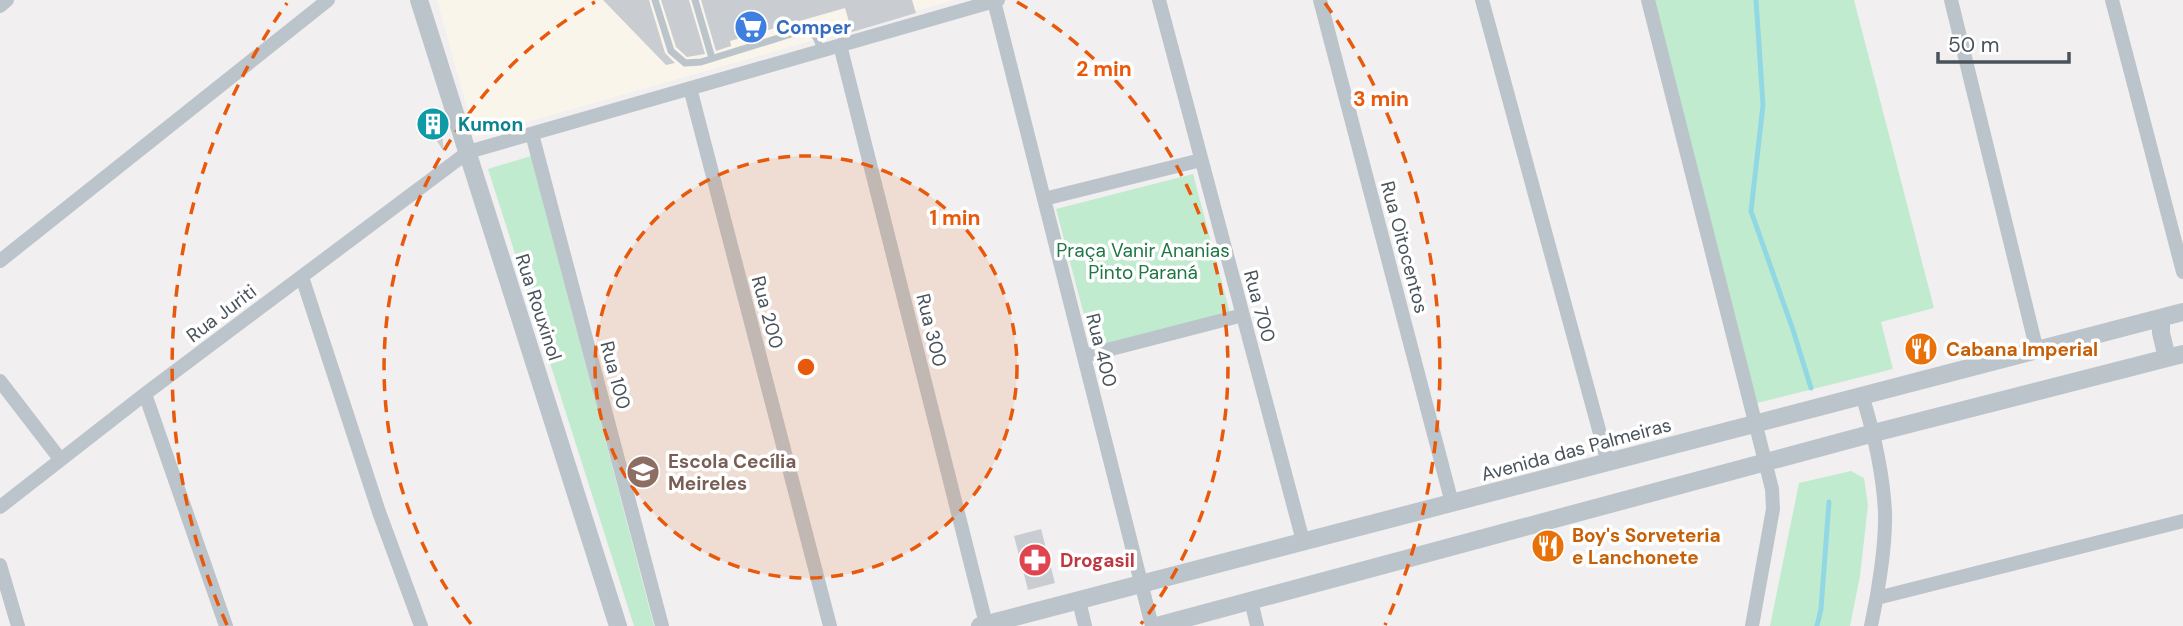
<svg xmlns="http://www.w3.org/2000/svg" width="2183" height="626" viewBox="0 0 2183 626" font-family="'DM Sans',sans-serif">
<rect width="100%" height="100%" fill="#f1efef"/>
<!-- commercial -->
<path fill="#faf5ea" d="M437 0H954L475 137Z"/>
<!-- green -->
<path fill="#c1ebcf" d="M1653 0H1854L1934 308 1881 322 1893 369 1757 403Z
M531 156 654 626H634L488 169Z
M1193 174 1230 313 1093 349 1056 209Z
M1851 471 1864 478 1868 505 1860 576 1850 626H1770L1799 483Z"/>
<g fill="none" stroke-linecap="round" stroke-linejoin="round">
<!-- stream -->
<path stroke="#92d8e4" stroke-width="5" d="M1756 0 1763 105 1751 211 1793 330 1811 388
M1817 626 1821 609 1829 502"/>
</g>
<!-- building -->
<path fill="#c9ccd1" d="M603 0H649L665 53 675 63 666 65Z
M661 0H689L705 54 687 57 676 47Z
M701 0H912L916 13 852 32 845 8 730 41 731 46 716 51Z
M439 107 444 152 422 118Z
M1041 529 1055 583 1028 590 1014 536Z"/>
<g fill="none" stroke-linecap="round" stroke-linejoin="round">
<!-- service -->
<path stroke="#bcc4cb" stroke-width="7" d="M655 0 671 51 685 63 701 62 804 30C816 32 818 41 821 51
M695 0 712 58"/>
<!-- minor -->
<path stroke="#bcc4cb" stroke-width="14" d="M1159 0 1303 541
M1320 0 1452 503
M1482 0 1608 463
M1648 0 1772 489 1773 509 1752 626
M1951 0 2037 351
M2112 0 2183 272
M994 1 1152 626
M0 6 7 0
M840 45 986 624
M690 88 830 626
M532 134 662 626
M1044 199 1201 160
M0 261 328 0
M302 277 379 512 421 626
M1084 356 1243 315
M0 381 60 459
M145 394 226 626
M1862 395C1874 433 1883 473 1885 512 1886 545 1878 594 1871 626
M0 507 145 394 468 152 998 0
M0 565 18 626
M1877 598 2183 521
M1251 600 1257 626
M1079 601 1085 626"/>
<!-- tertiary -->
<path stroke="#bcc4cb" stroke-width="18" d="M419 0 618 626
M2161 318V333L2167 358
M980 626 2183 312
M1157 626 1874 433 2183 354"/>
</g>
<!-- distance rings -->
<circle cx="806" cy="367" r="211" fill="#e8590c" fill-opacity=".12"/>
<g fill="none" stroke="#e8590c" stroke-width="3.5" stroke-dasharray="12 9">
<circle cx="806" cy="367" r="211"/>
<path d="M471 624A422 422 0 0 1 595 2M1017 2A422 422 0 0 1 1141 624"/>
<path d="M227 625A634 634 0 0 1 287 3M1325 3A634 634 0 0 1 1385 625"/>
</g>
<!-- icons -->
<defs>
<symbol id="supermarket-disc" viewBox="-11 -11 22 22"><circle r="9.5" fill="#3f7fe0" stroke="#fff"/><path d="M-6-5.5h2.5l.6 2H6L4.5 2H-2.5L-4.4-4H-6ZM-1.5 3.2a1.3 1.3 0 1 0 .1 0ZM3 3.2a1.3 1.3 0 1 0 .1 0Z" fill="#fff"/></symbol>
<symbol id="building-disc" viewBox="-11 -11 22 22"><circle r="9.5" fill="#0f9aa8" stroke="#fff"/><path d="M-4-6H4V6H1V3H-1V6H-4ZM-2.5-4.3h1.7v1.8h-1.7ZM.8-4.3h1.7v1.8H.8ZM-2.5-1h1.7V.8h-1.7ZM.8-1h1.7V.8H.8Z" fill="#fff"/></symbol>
<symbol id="restaurant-disc" viewBox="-11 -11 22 22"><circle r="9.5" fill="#e8710a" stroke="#fff"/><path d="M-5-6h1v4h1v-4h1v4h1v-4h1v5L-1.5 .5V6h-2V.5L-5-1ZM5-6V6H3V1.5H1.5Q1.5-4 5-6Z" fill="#fff"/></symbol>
<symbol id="school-disc" viewBox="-11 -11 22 22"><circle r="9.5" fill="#8d6e63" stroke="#fff"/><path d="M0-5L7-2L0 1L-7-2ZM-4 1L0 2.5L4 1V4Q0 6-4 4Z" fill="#fff"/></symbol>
<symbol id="pharmacy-disc" viewBox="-11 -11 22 22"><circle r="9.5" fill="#e0444e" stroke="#fff"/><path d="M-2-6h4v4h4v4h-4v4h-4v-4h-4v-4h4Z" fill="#fff"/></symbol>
</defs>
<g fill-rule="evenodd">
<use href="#supermarket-disc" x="732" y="8" width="38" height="38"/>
<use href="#building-disc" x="414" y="105" width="38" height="38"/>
<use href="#restaurant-disc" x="1902" y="330" width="38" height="38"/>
<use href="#school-disc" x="624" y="453" width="38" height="38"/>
<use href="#restaurant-disc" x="1529" y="527" width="38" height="38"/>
<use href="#pharmacy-disc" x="1016" y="541" width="38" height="38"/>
</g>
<g text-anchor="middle" stroke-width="7" stroke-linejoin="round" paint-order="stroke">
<!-- shop labels -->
<g font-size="19" font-weight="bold" fill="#366cbe" stroke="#fff" text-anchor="start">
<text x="776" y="34">Comper</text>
</g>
<!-- culture labels -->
<g font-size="19" font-weight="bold" fill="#0d838f" stroke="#fff" text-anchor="start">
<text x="458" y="131">Kumon</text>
</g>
<!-- street labels -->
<g font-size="19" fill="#49535b" stroke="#fff">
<text transform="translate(1405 247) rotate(75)" y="7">Rua Oitocentos</text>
<text transform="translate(1260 306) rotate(75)" y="7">Rua 700</text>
<text transform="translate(539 307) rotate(72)" y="7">Rua Rouxinol</text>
<text transform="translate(768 312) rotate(75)" y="7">Rua 200</text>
<text transform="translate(221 313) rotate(-37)" y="7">Rua Juriti</text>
<text transform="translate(932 330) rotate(76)" y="7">Rua 300</text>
<text transform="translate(1102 350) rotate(76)" y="7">Rua 400</text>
<text transform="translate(616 375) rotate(75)" y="7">Rua 100</text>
<text transform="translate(1576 449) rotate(-15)" y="7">Avenida das Palmeiras</text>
</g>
<!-- park labels -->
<g font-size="19" fill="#1f7645" stroke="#fff">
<text x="1143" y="257">Praça Vanir Ananias<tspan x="1143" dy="22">Pinto Paraná</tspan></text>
</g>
<!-- food labels -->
<g font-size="19" font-weight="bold" fill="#c56008" stroke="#fff" text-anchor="start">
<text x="1946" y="356">Cabana Imperial</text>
<text x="1572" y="542">Boy's Sorveteria<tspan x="1572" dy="22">e Lanchonete</tspan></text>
</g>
<!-- education labels -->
<g font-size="19" font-weight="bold" fill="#785e54" stroke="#fff" text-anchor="start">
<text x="668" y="468">Escola Cecília<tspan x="668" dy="22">Meireles</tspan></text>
</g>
<!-- health labels -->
<g font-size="19" font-weight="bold" fill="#be3a42" stroke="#fff" text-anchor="start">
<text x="1060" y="567">Drogasil</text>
</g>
</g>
<circle cx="806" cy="367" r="10" fill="#e8590c" stroke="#fff" stroke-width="3.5"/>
<g font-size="21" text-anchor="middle" font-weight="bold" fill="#e8590c" stroke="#fff" stroke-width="7" stroke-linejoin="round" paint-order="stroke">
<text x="1104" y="76">2 min</text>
<text x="1381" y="106">3 min</text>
<text x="955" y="225">1 min</text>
</g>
<!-- scale -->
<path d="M1938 52v10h131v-10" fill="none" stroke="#49535b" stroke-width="3.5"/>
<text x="1948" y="52" font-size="21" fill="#49535b" stroke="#ffffff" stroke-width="5" paint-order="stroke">50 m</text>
</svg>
